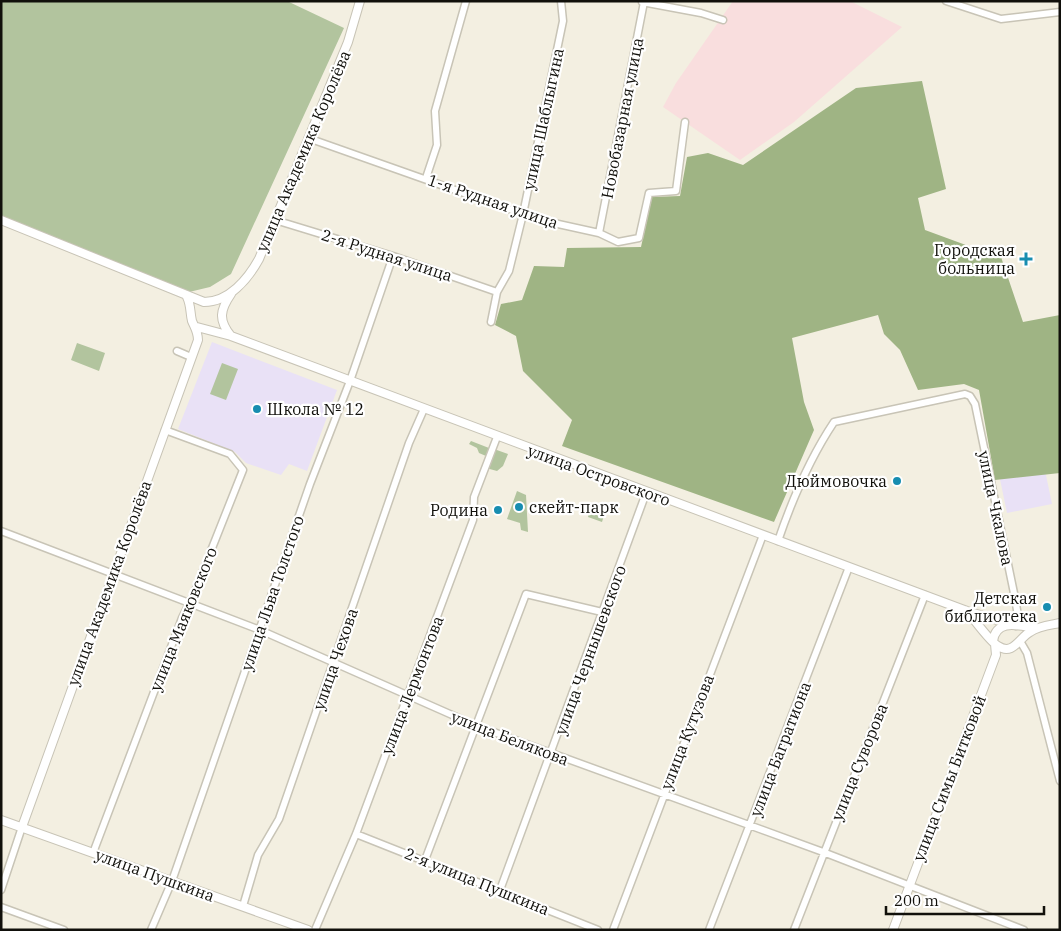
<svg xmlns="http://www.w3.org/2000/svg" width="1061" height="931" viewBox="0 0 1061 931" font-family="'IBM Plex Serif',serif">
<rect width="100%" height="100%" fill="#f3efe1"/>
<!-- commercial -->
<path fill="#f9dede" d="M733 1H850L902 27 794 122 740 160 663 107 676 83Z"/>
<!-- education -->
<path fill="#e9e1f6" d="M212 342 337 390 307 471 289 464 281 475 246 463 235 452 178 429Z
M1035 422 1052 504 1007 513 990 431Z"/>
<!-- green -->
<path fill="#b2c49e" d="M1 1H287L344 28 231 274 210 287 189 292 185 296 1 218Z
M77 343 105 353 99 371 71 360Z
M222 363 238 369 226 400 210 394Z
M471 441 489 448 486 456 479 453 477 448 469 444Z
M494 449 508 454 503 466 497 471 486 468Z
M517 491 526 495 528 532 521 530 520 523 507 519Z
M591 507 605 512 602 522 588 517Z"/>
<!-- forest -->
<path fill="#9fb484" d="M922 81 946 189 918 198 925 230 974 248 999 251 1023 322 1060 315V473L995 480 979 390 964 384 918 390 900 350 884 334 878 315 792 338 804 402 814 430 774 522 562 446 572 420 523 371 516 336 495 325 501 304 522 300 534 266 564 267 567 248 641 247 652 197 680 196 687 157 708 153 743 165 856 88Z"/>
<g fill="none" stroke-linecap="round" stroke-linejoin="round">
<defs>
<path id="minor" d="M946 1 1001 19 1060 12
M642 2 701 13 723 20
M308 138 540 220 599 233 618 242 639 238 649 193 676 191 685 122
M426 178 437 145 435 111 466 1
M275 220 393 256 497 292
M599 233 644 2
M491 322 497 292 509 271 523 214 563 21 561 1
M177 351 191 357
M1 531 260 630 477 726 823 852 1024 930
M778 541C792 500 810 458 834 422L965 394 970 396 975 404 1015 598 1018 616 1016 626
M1020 641 1027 653 1060 781
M356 834 598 930
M93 853 182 618 193 596 243 470 230 454 165 430
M425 860 526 594 602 612
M1 890 22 827
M500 890 646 493
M243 906 258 855 279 819 409 443 424 409
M1 907 64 930
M151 930 172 881 310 484 350 381 393 256
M315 930 356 834 473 520 474 497 497 437
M613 930 763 535
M709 930 849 567
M794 930 925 595"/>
<path id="tertiary" d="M1 220 204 302C229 302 248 279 259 259L348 42 360 1
M231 294C220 310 218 320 231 336
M197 327 231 336 967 611 1010 624
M967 611C974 619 990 642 998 646 1013 656 1019 638 1030 632 1038 626 1050 625 1060 623
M993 641C996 618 1020 626 1036 628
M1 820 308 930
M22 827 198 340C198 332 195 328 192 321 190 313 191 305 187 297
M893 930 996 655 995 644"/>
</defs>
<!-- minor casing -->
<use href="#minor" stroke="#c8c4b6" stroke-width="9"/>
<!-- tertiary casing -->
<use href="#tertiary" stroke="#c8c4b6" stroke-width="10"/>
<!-- minor -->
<use href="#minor" stroke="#fff" stroke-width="6"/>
<!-- tertiary -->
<use href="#tertiary" stroke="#fff" stroke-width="8"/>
</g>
<!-- markers -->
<g fill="#178db0" stroke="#fff" stroke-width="2">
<path d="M1023.5 251.5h5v5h5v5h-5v5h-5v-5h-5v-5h5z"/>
<circle cx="257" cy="409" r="5"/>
<circle cx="897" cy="481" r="5"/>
<circle cx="519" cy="507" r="5"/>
<circle cx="498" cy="510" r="5"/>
<circle cx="1047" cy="607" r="5"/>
</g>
<g text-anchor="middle" stroke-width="4.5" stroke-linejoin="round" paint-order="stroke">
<!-- street labels -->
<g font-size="16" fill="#11100b" stroke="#fff">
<text transform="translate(622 118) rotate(-79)" y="6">Новобазарная улица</text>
<text transform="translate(543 119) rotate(-78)" y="6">улица Шаблыгина</text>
<text transform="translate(303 151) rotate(-67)" y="6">улица Академика Королёва</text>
<text transform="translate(493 201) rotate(19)" y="6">1-я Рудная улица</text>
<text transform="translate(387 255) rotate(18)" y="6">2-я Рудная улица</text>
<text transform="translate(599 475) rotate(20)" y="6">улица Островского</text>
<text transform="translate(996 508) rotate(78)" y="6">улица Чкалова</text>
<text transform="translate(109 583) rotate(-70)" y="6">улица Академика Королёва</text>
<text transform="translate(272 593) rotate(-71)" y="6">улица Льва Толстого</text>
<text transform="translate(183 619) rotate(-68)" y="6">улица Маяковского</text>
<text transform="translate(590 650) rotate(-70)" y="6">улица Чернышевского</text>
<text transform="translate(335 659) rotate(-71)" y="6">улица Чехова</text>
<text transform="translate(412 685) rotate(-69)" y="6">улица Лермонтова</text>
<text transform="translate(687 732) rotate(-69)" y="6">улица Кутузова</text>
<text transform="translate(510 738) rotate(21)" y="6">улица Белякова</text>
<text transform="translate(780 749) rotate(-69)" y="6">улица Багратиона</text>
<text transform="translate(859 762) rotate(-68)" y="6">улица Суворова</text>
<text transform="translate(949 778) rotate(-69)" y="6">улица Симы Битковой</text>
<text transform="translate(155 875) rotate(20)" y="6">улица Пушкина</text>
<text transform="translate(477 881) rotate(22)" y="6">2-я улица Пушкина</text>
</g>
<!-- poi labels -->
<g font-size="16" fill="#11100b" stroke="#fff" text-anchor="end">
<text x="1015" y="256">Городская<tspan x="1015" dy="18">больница</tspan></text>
<text x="267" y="415" text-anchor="start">Школа № 12</text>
<text x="887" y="487">Дюймовочка</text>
<text x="529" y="513" text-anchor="start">скейт-парк</text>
<text x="488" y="516">Родина</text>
<text x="1037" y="604">Детская<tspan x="1037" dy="18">библиотека</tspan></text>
</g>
</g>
<!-- border -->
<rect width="1061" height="931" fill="none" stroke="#11100b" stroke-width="5"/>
<!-- scale -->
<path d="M886 906v8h158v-8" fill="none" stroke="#11100b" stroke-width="2.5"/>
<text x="894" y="906" font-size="15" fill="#11100b" stroke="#ffffff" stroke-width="4" paint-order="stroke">200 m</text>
</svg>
